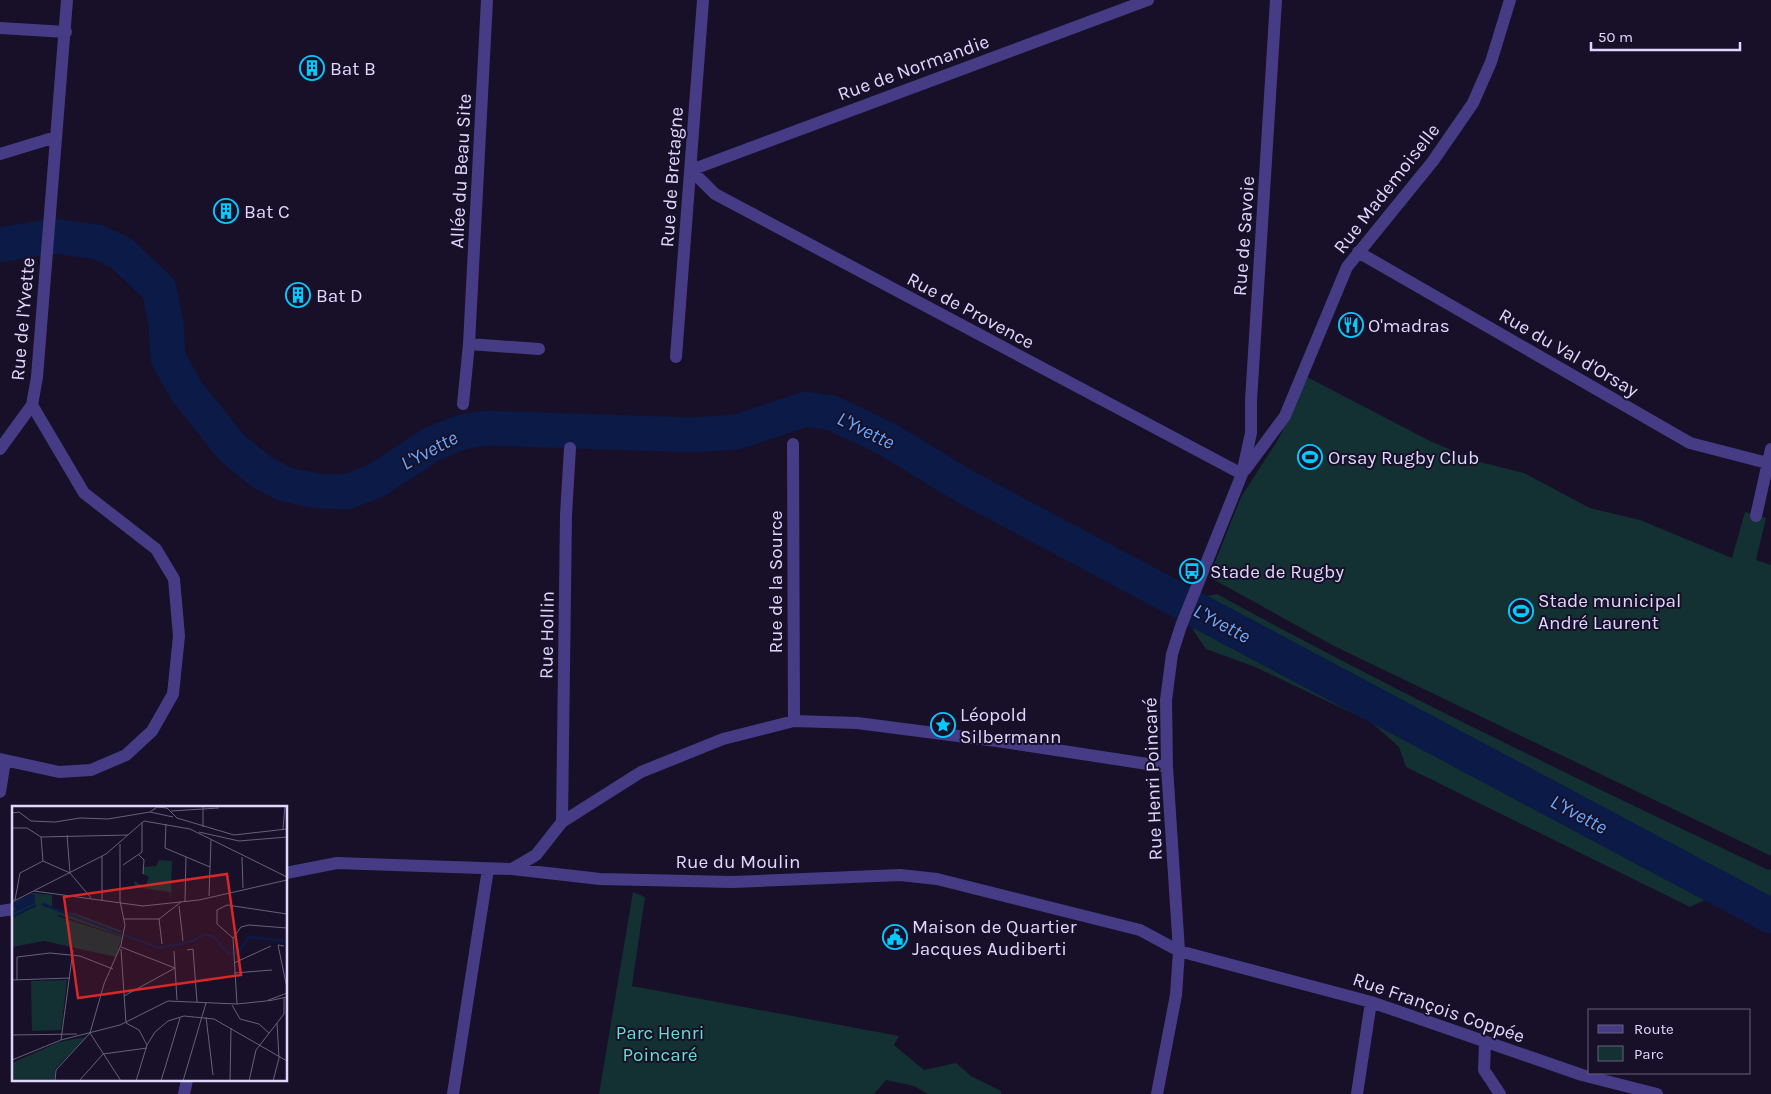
<svg xmlns="http://www.w3.org/2000/svg" width="1771" height="1094" viewBox="0 0 1771 1094" font-family="Karla,sans-serif">
<rect width="100%" height="100%" fill="#171028"/>
<!-- green -->
<path fill="#133032" d="M1307 377 1430 441 1480 462 1524 473 1590 508 1640 520 1732 558 1745 512 1766 518 1756 560 1771 565V856L1332 645 1209 577 1241 497 1279 438Z
M1217 594C1397 693 1582 781 1768 870L1771 869V920L1739 905 1731 909 1705 900 1690 907 1406 767 1399 747 1371 722 1255 667 1206 649 1193 630 1207 596Z
M633 892 645 897 632 986 899 1036 894 1045 924 1070 956 1063 971 1076 1001 1091V1094H928L914 1086 886 1080 874 1094H599Z"/>
<g fill="none" stroke-linecap="round" stroke-linejoin="round">
<!-- river -->
<path stroke="#0b1a46" stroke-width="35" d="M0 245 53 236 98 242 121 253 159 289 166 324 168 358 186 390 231 447 260 471 284 484 317 491 347 492 377 480 432 444 462 432 488 428 692 435 737 432 806 409 832 413 887 439 964 486 1771 916"/>
<!-- minor -->
<path stroke="#463c86" stroke-width="12" d="M487 0 469 344 539 349
M0 28 66 32
M0 154 56 137
M691 170 715 194 1242 474
M691 170 1148 0
M1358 252 1690 443 1771 464
M676 357 703 0
M463 404 469 344
M793 444 794 721
M0 449 32 405
M1245 470 1285 416 1347 267 1433 161 1473 103 1491 62 1510 0
M1756 516 1771 449
M0 759 59 772 91 770 126 755 152 731 173 694 179 636 174 579 156 549 84 493 32 405 37 377 67 0
M0 792 5 761
M562 822 566 515 570 448
M512 869 536 855 562 822 641 772 723 739 794 721 857 723 997 741 1167 767
M286 873 337 863 512 869 600 879 733 882 900 875 937 879 1140 930 1179 951 1371 1002 1582 1075 1657 1094
M0 911 14 909
M1485 1042 1484 1070 1500 1094
M184 1094 187 1080
M453 1094 488 869
M1157 1094 1176 995 1179 951 1167 767 1166 700 1172 654 1181 626 1242 474 1251 433V401L1276 0
M1357 1094 1371 1002"/>
</g>
<!-- icons -->
<defs>
<symbol id="building-ring" viewBox="-11 -11 22 22"><circle r="9.5" fill="#171028" stroke="#05cafd" stroke-width="1.5"/><path d="M-4-6H4V6H1V3H-1V6H-4ZM-2.5-4.3h1.7v1.8h-1.7ZM.8-4.3h1.7v1.8H.8ZM-2.5-1h1.7V.8h-1.7ZM.8-1h1.7V.8H.8Z" fill="#05cafd"/></symbol>
<symbol id="restaurant-ring" viewBox="-11 -11 22 22"><circle r="9.5" fill="#171028" stroke="#05cafd" stroke-width="1.5"/><path d="M-5-6h1v4h1v-4h1v4h1v-4h1v5L-1.5 .5V6h-2V.5L-5-1ZM5-6V6H3V1.5H1.5Q1.5-4 5-6Z" fill="#05cafd"/></symbol>
<symbol id="stadium-ring" viewBox="-11 -11 22 22"><circle r="9.5" fill="#171028" stroke="#05cafd" stroke-width="1.5"/><path d="M0-5a6.5 5 0 1 0 0 10a6.5 5 0 1 0 0-10ZM-3.5-1.8h7v3.6h-7Z" fill="#05cafd"/></symbol>
<symbol id="bus-ring" viewBox="-11 -11 22 22"><circle r="9.5" fill="#171028" stroke="#05cafd" stroke-width="1.5"/><path d="M-5-6H5V4H4V6H2V4H-2V6H-4V4H-5ZM-3.5-4V0h7V-4ZM-3.5 1.2v1.5H-2V1.2ZM2 1.2v1.5H3.5V1.2Z" fill="#05cafd"/></symbol>
<symbol id="sight-ring" viewBox="-11 -11 22 22"><circle r="9.5" fill="#171028" stroke="#05cafd" stroke-width="1.5"/><path d="M0-6L1.8-2.2L6-1.7L2.9 1.2L3.7 5.4L0 3.3L-3.7 5.4L-2.9 1.2L-6-1.7L-1.8-2.2Z" fill="#05cafd"/></symbol>
<symbol id="civic-ring" viewBox="-11 -11 22 22"><circle r="9.5" fill="#171028" stroke="#05cafd" stroke-width="1.5"/><path d="M-.6-6.5H3V-4.5H.6V-3L4-1V1h2V6H-6V1h2V-1L-.6-3ZM-1.2 2.5V6h2.4V2.5Z" fill="#05cafd"/></symbol>
</defs>
<g fill-rule="evenodd">
<use href="#building-ring" x="298" y="54" width="28" height="28"/>
<use href="#building-ring" x="212" y="197" width="28" height="28"/>
<use href="#building-ring" x="284" y="281" width="28" height="28"/>
<use href="#restaurant-ring" x="1337" y="311" width="28" height="28"/>
<use href="#stadium-ring" x="1296" y="443" width="28" height="28"/>
<use href="#bus-ring" x="1178" y="557" width="28" height="28"/>
<use href="#stadium-ring" x="1507" y="597" width="28" height="28"/>
<use href="#sight-ring" x="929" y="711" width="28" height="28"/>
<use href="#civic-ring" x="881" y="923" width="28" height="28"/>
</g>
<g text-anchor="middle" stroke-width="4" stroke-linejoin="round" paint-order="stroke">
<!-- street labels -->
<g font-size="19" fill="#e0d7ff" stroke="#171028">
<text transform="translate(913 67) rotate(-20)" y="7">Rue de Normandie</text>
<text transform="translate(460 171) rotate(-87)" y="7">Allée du Beau Site</text>
<text transform="translate(671 177) rotate(-86)" y="7">Rue de Bretagne</text>
<text transform="translate(1386 188) rotate(-52)" y="7">Rue Mademoiselle</text>
<text transform="translate(1243 236) rotate(-86)" y="7">Rue de Savoie</text>
<text transform="translate(971 310) rotate(28)" y="7">Rue de Provence</text>
<text transform="translate(22 319) rotate(-85)" y="7">Rue de l'Yvette</text>
<text transform="translate(1569 352) rotate(30)" y="7">Rue du Val d'Orsay</text>
<text transform="translate(775 582) rotate(-90)" y="7">Rue de la Source</text>
<text transform="translate(546 635) rotate(-89)" y="7">Rue Hollin</text>
<text transform="translate(1152 779) rotate(-92)" y="7">Rue Henri Poincaré</text>
<text x="738" y="868">Rue du Moulin</text>
<text transform="translate(1439 1007) rotate(19)" y="7">Rue François Coppée</text>
</g>
<!-- poi labels -->
<g font-size="19" fill="#e0d7ff" stroke="#171028" text-anchor="start">
<text x="330" y="75">Bat B</text>
<text x="244" y="218">Bat C</text>
<text x="316" y="302">Bat D</text>
<text x="1368" y="332">O'madras</text>
<text x="1328" y="464">Orsay Rugby Club</text>
<text x="1210" y="578">Stade de Rugby</text>
<text x="1538" y="607">Stade municipal<tspan x="1538" dy="22">André Laurent</tspan></text>
<text x="960" y="721">Léopold<tspan x="960" dy="22">Silbermann</tspan></text>
<text x="912" y="933">Maison de Quartier<tspan x="912" dy="22">Jacques Audiberti</tspan></text>
</g>
<!-- park labels -->
<g font-size="19" fill="#63dfcd" stroke="#171028">
<text x="660" y="1039">Parc Henri<tspan x="660" dy="22">Poincaré</tspan></text>
</g>
<!-- water labels -->
<g font-size="20" font-style="italic" fill="#66a8fe" stroke="#171028">
<text transform="translate(866 430) rotate(26)" y="7">L'Yvette</text>
<text transform="translate(429 450) rotate(-28)" y="7">L'Yvette</text>
<text transform="translate(1222 623) rotate(28)" y="7">L'Yvette</text>
<text transform="translate(1579 814) rotate(28)" y="7">L'Yvette</text>
</g>
</g>
<!-- overview -->
<g transform="translate(12 806)">
<rect width="275" height="275" fill="#171028"/>
<path d="M147 54 160 55 159 95 158 86 123 81 122 75 133 81 137 71 131 68V61L144 60ZM21 87 40 89V101L49 106 62 107 110 125 109 130 47 109 45 110 110 131 104 151 32 135 0 141V97ZM55 174 49 224 20 225 19 175ZM74 231 43 263 42 275H0V257L47 236Z" fill="#133032"/>
<path d="M19 88 23 89V97L0 108 4 103 0 98Z" fill="#0b1a46"/>
<path fill="none" stroke="#0b1a46" stroke-width="2.5" d="M30 98 147 142 181 135 193 128 202 131 217 148 227 146 237 131 275 135M0 111 24 99"/>
<path fill="none" stroke="#67607e" stroke-width="1" d="M159 5 207 2M138 6 145 1 155 2 165 12 222 29 275 23M0 7 7 6 19 15 43 16 68 12 96 13 138 6 161 11M154 18 153 42 198 61M191 21V0M0 22H15L29 31 116 29M271 23 273 0M187 26 227 35 275 31M55 29 58 67M29 31 31 55M127 49 132 54 131 68M230 51 231 82M31 55 58 67 79 92M111 59 130 46V16M22 85 131 100 187 94 275 74M197 90 199 34M3 94 8 67 31 55M90 94V50M173 95 174 51M0 96 94 48 132 15 178 23 275 71M167 100 171 135M112 113H147L169 96M147 113 150 138M221 132 229 121 237 119 275 122M272 140 266 139 275 182M109 141 163 162M109 143 114 217 127 224 135 239M175 144 181 143 185 196M162 145 165 194M222 157 259 140M222 167 260 164M0 174 58 172M5 174V151L38 147 68 150 101 163M112 190 163 162M256 195 275 191M225 198 221 132 205 118V104L215 99 275 108M220 199 228 213 247 218 257 227M194 211 201 269M78 227 109 275M0 229 65 228M49 234 61 144M91 248 135 242M0 254 49 234 108 219 156 195 225 198 254 195 275 187M43 275 44 264 78 227 92 178 109 139 113 119 108 95V38M67 275 91 248M124 275 135 239 143 226 156 215 172 210 202 213 275 255M149 275 168 212M171 275 194 197M218 275 219 222M237 275 244 244 272 208V192M261 275 267 252 265 217"/>
<path fill="#d62828" fill-opacity="0.15" stroke="#d62828" stroke-width="2.5" d="M215 68 229 169 66 192 52 91Z"/>
<rect width="275" height="275" fill="none" stroke="#e0d7ff" stroke-width="2.5"/>
</g>
<!-- legend -->
<rect x="1588" y="1009" width="162" height="65" fill="#171028" stroke="#67607e"/>
<rect x="1598" y="1025" width="25" height="8" fill="#463c86" stroke="#67607e"/>
<text x="1634" y="1034" font-size="15" fill="#e0d7ff">Route</text>
<rect x="1598" y="1046" width="25" height="15" fill="#133032" stroke="#67607e"/>
<text x="1634" y="1059" font-size="15" fill="#e0d7ff">Parc</text>
<!-- scale -->
<path d="M1591 42v8h149v-8" fill="none" stroke="#e0d7ff" stroke-width="2.5"/>
<text x="1598" y="42" font-size="15" fill="#e0d7ff" stroke="#171028" stroke-width="4" paint-order="stroke">50 m</text>
</svg>
